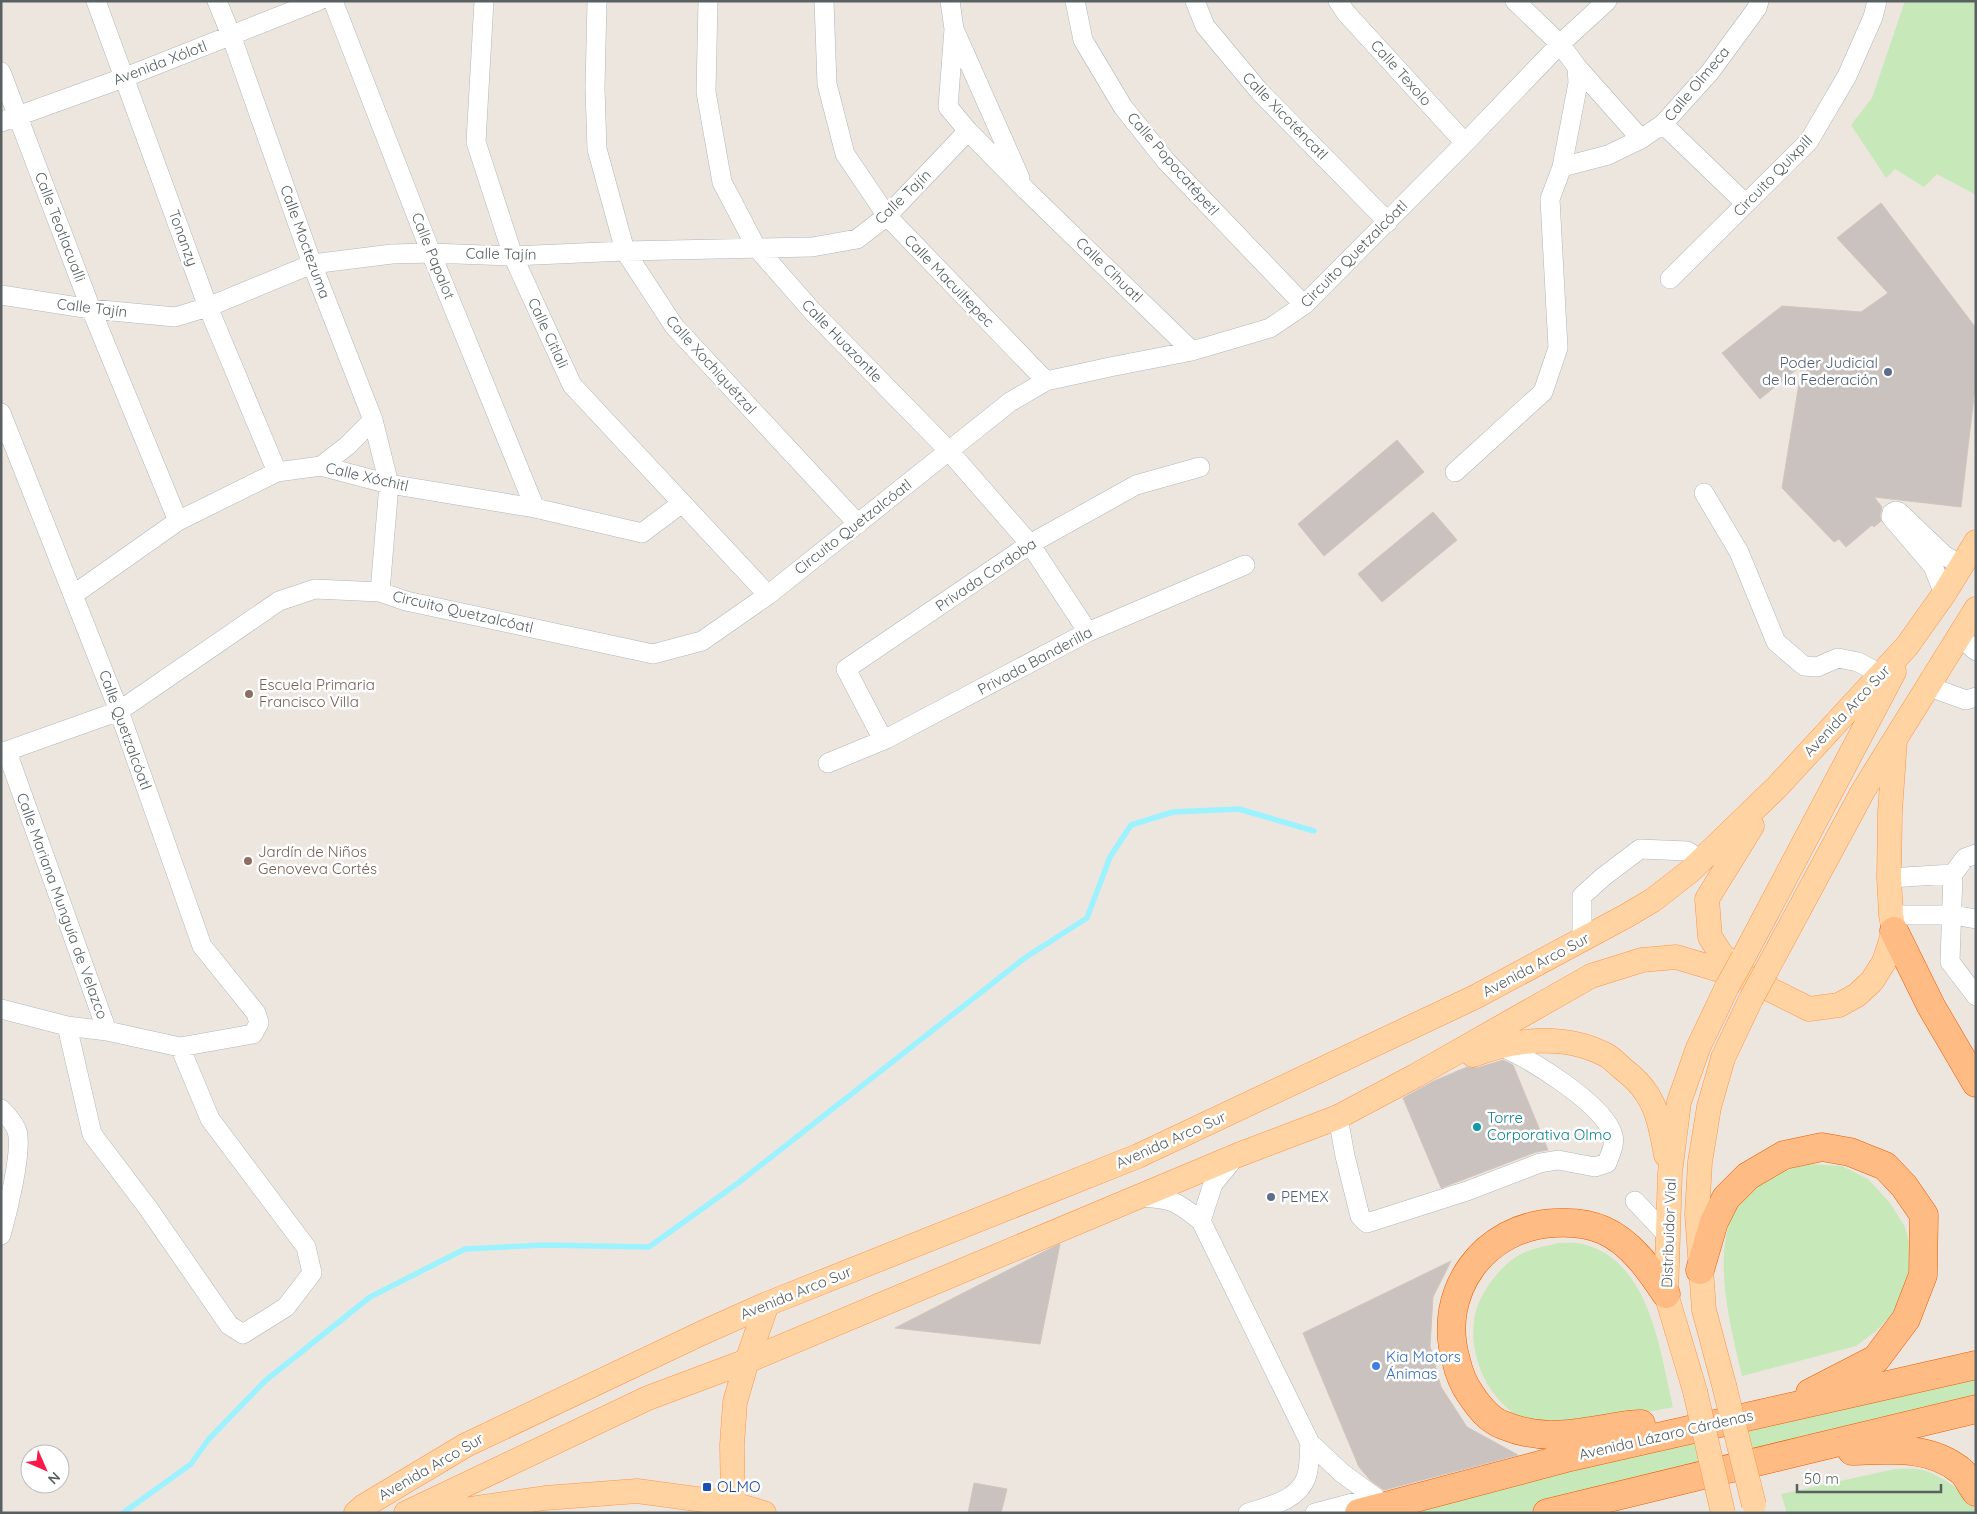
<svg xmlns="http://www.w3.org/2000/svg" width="1977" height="1514" viewBox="0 0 1977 1514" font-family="Quicksand,sans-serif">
<rect width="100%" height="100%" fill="#ede6df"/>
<!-- green -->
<path fill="#c7e8b8" d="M1905 1H1976V195L1937 174 1924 187 1895 169 1886 178 1851 125 1872 98Z
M1808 1164 1842 1166 1868 1179 1890 1203 1905 1227 1912 1253 1910 1282 1900 1306 1875 1332 1856 1346 1742 1376C1730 1322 1703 1231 1752 1188 1767 1175 1789 1169 1808 1164Z
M1559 1243C1567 1243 1578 1242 1586 1245 1650 1263 1660 1351 1673 1407 1647 1412 1621 1418 1596 1424 1586 1426 1575 1430 1566 1430 1557 1430 1544 1428 1536 1425 1493 1410 1466 1360 1475 1315 1479 1295 1496 1272 1513 1259 1526 1249 1543 1247 1559 1243Z
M1976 1375V1403L1749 1456 1741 1426Z
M1698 1435 1705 1469 1544 1513H1389Z
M1895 1469C1904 1469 1917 1468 1926 1471 1942 1477 1972 1495 1976 1513H1787L1781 1494Z"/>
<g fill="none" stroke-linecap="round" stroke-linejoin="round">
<!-- stream -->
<path stroke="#9df2ff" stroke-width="5.5" d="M123 1513 191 1464 208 1440 265 1381 370 1297 465 1249 544 1245 649 1247 738 1183 1026 957 1087 918 1110 857 1131 825 1173 812 1239 809 1314 831"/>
</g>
<!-- building -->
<path fill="#cac2be" stroke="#d2c5bd" d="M1881 203 1976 328V379L1961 507 1874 497 1882 507 1880 515 1881 521 1874 527 1872 525 1846 547 1839 539 1834 542 1782 488 1802 365 1760 399 1722 353 1782 306 1861 312 1888 293 1837 238Z
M1397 440 1424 472 1324 556 1298 524Z
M1433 512 1457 540 1382 602 1358 574Z
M1503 1060 1513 1065 1548 1150 1536 1152 1441 1188 1403 1098 1434 1081 1467 1067 1477 1068Z
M1060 1244 1040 1344 895 1328 1055 1246Z
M1451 1261 1433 1297 1430 1346 1441 1387 1467 1427 1518 1455 1384 1490 1370 1480 1359 1467 1303 1333Z
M974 1483 1007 1489 1001 1513H968Z"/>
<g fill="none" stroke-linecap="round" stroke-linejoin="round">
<defs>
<path id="minor" d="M96 1 208 307 277 472
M217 1 231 35 312 264 373 420 389 484 380 592
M333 1 431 253 535 508
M484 1 476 142 513 256 572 385 768 595
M597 1 595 88 597 149 625 251 674 326 858 524
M708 1 706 92 722 182 756 247 814 313 949 451 1030 544 1088 632
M824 1 827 84 845 154 887 216 1046 381
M950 1 954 29 1020 178
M1075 1 1083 40 1123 107 1166 161 1304 305
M1195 1 1205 26 1260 92 1388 222
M1338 1 1346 13 1465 143
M1515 1 1560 44 1577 67 1641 139
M954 29 948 107 968 131 1026 190 1192 351
M1 72 91 309 178 521
M1 122 123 78 318 1
M1663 124 1746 204
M1562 167 1608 155 1641 139 1663 124 1710 72 1757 8 1759 1
M1670 279 1809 141 1847 76 1873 17 1877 1
M1 295 91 309 175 317 208 307 312 264 392 254 431 253 513 256 625 251 812 247 857 239 887 216 968 131
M1 413 119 711 202 946 256 1013 259 1023 253 1034 180 1047 107 1031 67 1026 1 1009
M321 466 347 446 373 420
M1455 472 1543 392 1558 348 1550 199 1562 167 1578 83 1577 67
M1704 493 1739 552 1776 642 1804 666 1817 667 1838 658 1858 662 1890 679
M1944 594 1933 566 1891 517 1892 513 1896 511 1899 512 1944 555 1955 562H1964
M73 595 178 521 277 472 321 466 389 484 535 508 642 533 682 503
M1959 636 1976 651
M1927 686 1966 700 1976 697
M886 739 880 734 846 669 1030 544 1136 485 1200 467
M7 752 107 1031
M1 753 119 711 279 601 315 589 380 592 406 601 653 654 702 641 768 595 1010 402 1046 381 1110 367 1192 351 1270 328 1304 305 1465 143 1560 44 1607 1
M828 763 886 739 1088 632 1245 565
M1976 854 1965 858 1953 874 1950 962 1976 996
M1889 878 1953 874
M1891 915H1953L1976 919
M1582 941V896L1603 877 1640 849 1687 851 1701 860
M67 1026 92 1134 148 1208 229 1325 243 1334 286 1307 312 1273 306 1247 210 1119 180 1047
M1 1109C7 1116 14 1122 17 1131 23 1150 7 1214 1 1235
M1338 1117 1345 1156 1360 1216 1367 1223 1467 1191 1540 1163 1558 1160 1595 1167 1607 1163C1611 1152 1617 1142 1611 1130 1597 1100 1530 1059 1500 1046
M1141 1197C1173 1199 1176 1201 1201 1221L1310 1443 1342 1473 1375 1497
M1635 1201 1668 1236
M1201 1221 1213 1184 1237 1155
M1248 1513C1269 1506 1297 1501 1306 1478 1310 1468 1309 1453 1310 1443
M1315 1513 1372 1498"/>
<path id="major" d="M1743 958 1894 672
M1766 971 1863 791 1976 609
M1743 974 1721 954 1710 937 1707 899 1752 826
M1473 1055C1515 1039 1565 1033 1606 1055 1612 1058 1618 1065 1623 1069 1632 1076 1641 1084 1647 1094 1659 1112 1662 1135 1666 1155
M1724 1385 1704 1310 1697 1214 1700 1162 1709 1107 1723 1058 1751 999
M1695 1391 1666 1294 1670 1173 1679 1102 1698 1048 1727 987
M356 1513 364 1506 466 1445 702 1333 767 1304 1138 1156 1475 997 1626 916 1653 900 1689 872 1777 787 1907 646 1944 594 1976 542
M406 1513 648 1398 747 1361 1238 1155 1338 1117 1415 1076 1591 976 1642 960 1676 957 1747 978 1809 1009 1839 1005 1857 995 1872 981 1884 962 1894 931 1891 915 1889 878 1890 812 1895 740
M442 1513 545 1498 637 1491 733 1504 764 1513
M735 1513 733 1504 732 1445 735 1402 747 1361 767 1304"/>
<path id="highway" d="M1894 931 1931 1006 1976 1083
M1700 1270 1714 1222 1726 1198 1748 1176 1784 1155 1822 1147 1850 1152 1885 1166 1904 1186 1924 1215 1923 1275 1906 1319 1876 1359 1810 1393
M1641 1424C1628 1424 1616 1427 1603 1429 1566 1435 1539 1440 1503 1425 1489 1420 1479 1407 1471 1395 1463 1384 1459 1374 1456 1360 1436 1292 1484 1226 1555 1223 1572 1222 1587 1223 1603 1230 1631 1242 1650 1270 1666 1294
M1852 1451C1890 1450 1928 1445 1960 1470 1967 1475 1971 1486 1976 1492
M1359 1513 1570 1457 1976 1365
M1547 1513C1690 1477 1833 1444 1976 1409"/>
</defs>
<!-- minor casing -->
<use href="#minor" stroke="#b0b6b9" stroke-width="20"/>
<!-- major casing -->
<use href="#major" stroke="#ff9346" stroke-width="25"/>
<!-- highway casing -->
<use href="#highway" stroke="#ec5b00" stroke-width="29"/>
<!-- minor -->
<use href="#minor" stroke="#fff" stroke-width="19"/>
<!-- major -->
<use href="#major" stroke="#ffd4a2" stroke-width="24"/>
<!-- highway -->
<use href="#highway" stroke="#ffbb84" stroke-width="28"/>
<defs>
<path id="major-bridge" d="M1727 987 1743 958
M1751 999 1766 971
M1724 1385 1754 1505
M1695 1391 1723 1513"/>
</defs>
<!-- major-bridge casing -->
<use href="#major-bridge" stroke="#ff9346" stroke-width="25" stroke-linecap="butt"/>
<!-- major-bridge -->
<use href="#major-bridge" stroke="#ffd4a2" stroke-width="24"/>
</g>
<!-- markers -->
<g fill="#5c6f8a" stroke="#fff" stroke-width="2">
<circle cx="1888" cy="372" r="5"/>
<circle cx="1271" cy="1197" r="5"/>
</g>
<g fill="#8d6e63" stroke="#fff" stroke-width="2">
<circle cx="249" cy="694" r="5"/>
<circle cx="248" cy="861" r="5"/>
</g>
<circle fill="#0f9aa8" stroke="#fff" stroke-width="2" cx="1477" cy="1127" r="5"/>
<circle fill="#3f7fe0" stroke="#fff" stroke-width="2" cx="1376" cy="1366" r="5"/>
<rect fill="#1a4fb4" stroke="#fff" stroke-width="2" x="702" y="1482" width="10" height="10" rx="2.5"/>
<g text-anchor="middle" stroke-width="5" stroke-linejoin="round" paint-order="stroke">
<!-- street labels -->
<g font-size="15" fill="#586062" stroke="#fff">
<text transform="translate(160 63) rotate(-21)" y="5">Avenida Xólotl</text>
<text transform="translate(1401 73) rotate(48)" y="5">Calle Texolo</text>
<text transform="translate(1697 84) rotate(-50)" y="5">Calle Olmeca</text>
<text transform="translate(1285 116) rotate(46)" y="5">Calle Xicoténcatl</text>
<text transform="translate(1173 164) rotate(49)" y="5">Calle Popocatépetl</text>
<text transform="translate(1773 176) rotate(-46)" y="5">Circuito Quixpill</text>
<text transform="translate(903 197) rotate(-44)" y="5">Calle Tajín</text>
<text transform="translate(60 227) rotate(69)" y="5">Calle Teotlacualli</text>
<text transform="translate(183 238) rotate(70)" y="5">Tonanzy</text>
<text transform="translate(305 242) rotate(70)" y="5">Calle Moctezuma</text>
<text transform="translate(501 254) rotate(1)" y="5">Calle Tajín</text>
<text transform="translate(1354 254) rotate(-45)" y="5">Circuito Quetzalcóatl</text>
<text transform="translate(433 256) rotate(68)" y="5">Calle Papalot</text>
<text transform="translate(1109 270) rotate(44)" y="5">Calle Cihuatl</text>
<text transform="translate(949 281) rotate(46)" y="5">Calle Macuiltepec</text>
<text transform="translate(92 308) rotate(7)" y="5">Calle Tajín</text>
<text transform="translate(548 333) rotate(65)" y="5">Calle Citlali</text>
<text transform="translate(842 341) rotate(46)" y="5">Calle Huazontle</text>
<text transform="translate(711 365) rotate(48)" y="5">Calle Xochiquétzal</text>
<text transform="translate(367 477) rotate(13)" y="5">Calle Xóchitl</text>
<text transform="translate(853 527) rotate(-38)" y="5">Circuito Quetzalcóatl</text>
<text transform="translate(986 575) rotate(-34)" y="5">Privada Cordoba</text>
<text transform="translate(463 612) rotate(13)" y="5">Circuito Quetzalcóatl</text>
<text transform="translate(1035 661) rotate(-28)" y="5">Privada Banderilla</text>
<text transform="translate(1847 711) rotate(-47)" y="5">Avenida Arco Sur</text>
<text transform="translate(125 730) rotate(70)" y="5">Calle Quetzalcóatl</text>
<text transform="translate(62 906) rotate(70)" y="5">Calle Mariana Munguía de Velazco</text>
<text transform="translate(1536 965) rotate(-28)" y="5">Avenida Arco Sur</text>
<text transform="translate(1171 1140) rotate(-24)" y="5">Avenida Arco Sur</text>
<text transform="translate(1669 1233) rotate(-88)" y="5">Distribuidor Vial</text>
<text transform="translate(796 1293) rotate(-22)" y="5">Avenida Arco Sur</text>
<text transform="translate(1666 1435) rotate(-13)" y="5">Avenida Lázaro Cárdenas</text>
<text transform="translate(431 1467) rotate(-30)" y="5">Avenida Arco Sur</text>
</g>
<!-- service labels -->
<g font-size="15" fill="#4e5e75" stroke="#fff" text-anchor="end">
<text x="1878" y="368">Poder Judicial<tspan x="1878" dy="17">de la Federación</tspan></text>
<text x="1281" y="1202" text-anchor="start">PEMEX</text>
</g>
<!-- education labels -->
<g font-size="15" fill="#785e54" stroke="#fff" text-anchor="start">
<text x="259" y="690">Escuela Primaria<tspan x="259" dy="17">Francisco Villa</tspan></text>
<text x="258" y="857">Jardín de Niños<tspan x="258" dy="17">Genoveva Cortés</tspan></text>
</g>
<!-- culture labels -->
<g font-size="15" fill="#0d838f" stroke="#fff" text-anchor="start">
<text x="1487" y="1123">Torre<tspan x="1487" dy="17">Corporativa Olmo</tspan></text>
</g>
<!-- shop labels -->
<g font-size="15" fill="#366cbe" stroke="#fff" text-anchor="start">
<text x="1386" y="1362">Kia Motors<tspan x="1386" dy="17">Ánimas</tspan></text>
</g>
<!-- transit labels -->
<g font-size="15" fill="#164399" stroke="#fff" text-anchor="start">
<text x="717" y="1492">OLMO</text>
</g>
</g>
<!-- border -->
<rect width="1977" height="1514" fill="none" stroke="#586062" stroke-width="5"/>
<!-- north arrow -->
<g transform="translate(45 1469) rotate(135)"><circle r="24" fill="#ffffff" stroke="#bcbfc0"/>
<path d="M0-4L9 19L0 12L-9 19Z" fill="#fb184b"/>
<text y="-8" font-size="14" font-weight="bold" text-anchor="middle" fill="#586062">N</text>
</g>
<!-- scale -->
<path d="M1797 1484v8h144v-8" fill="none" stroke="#586062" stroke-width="2.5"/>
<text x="1804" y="1484" font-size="15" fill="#586062" stroke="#ffffff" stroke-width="4" paint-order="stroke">50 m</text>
</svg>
